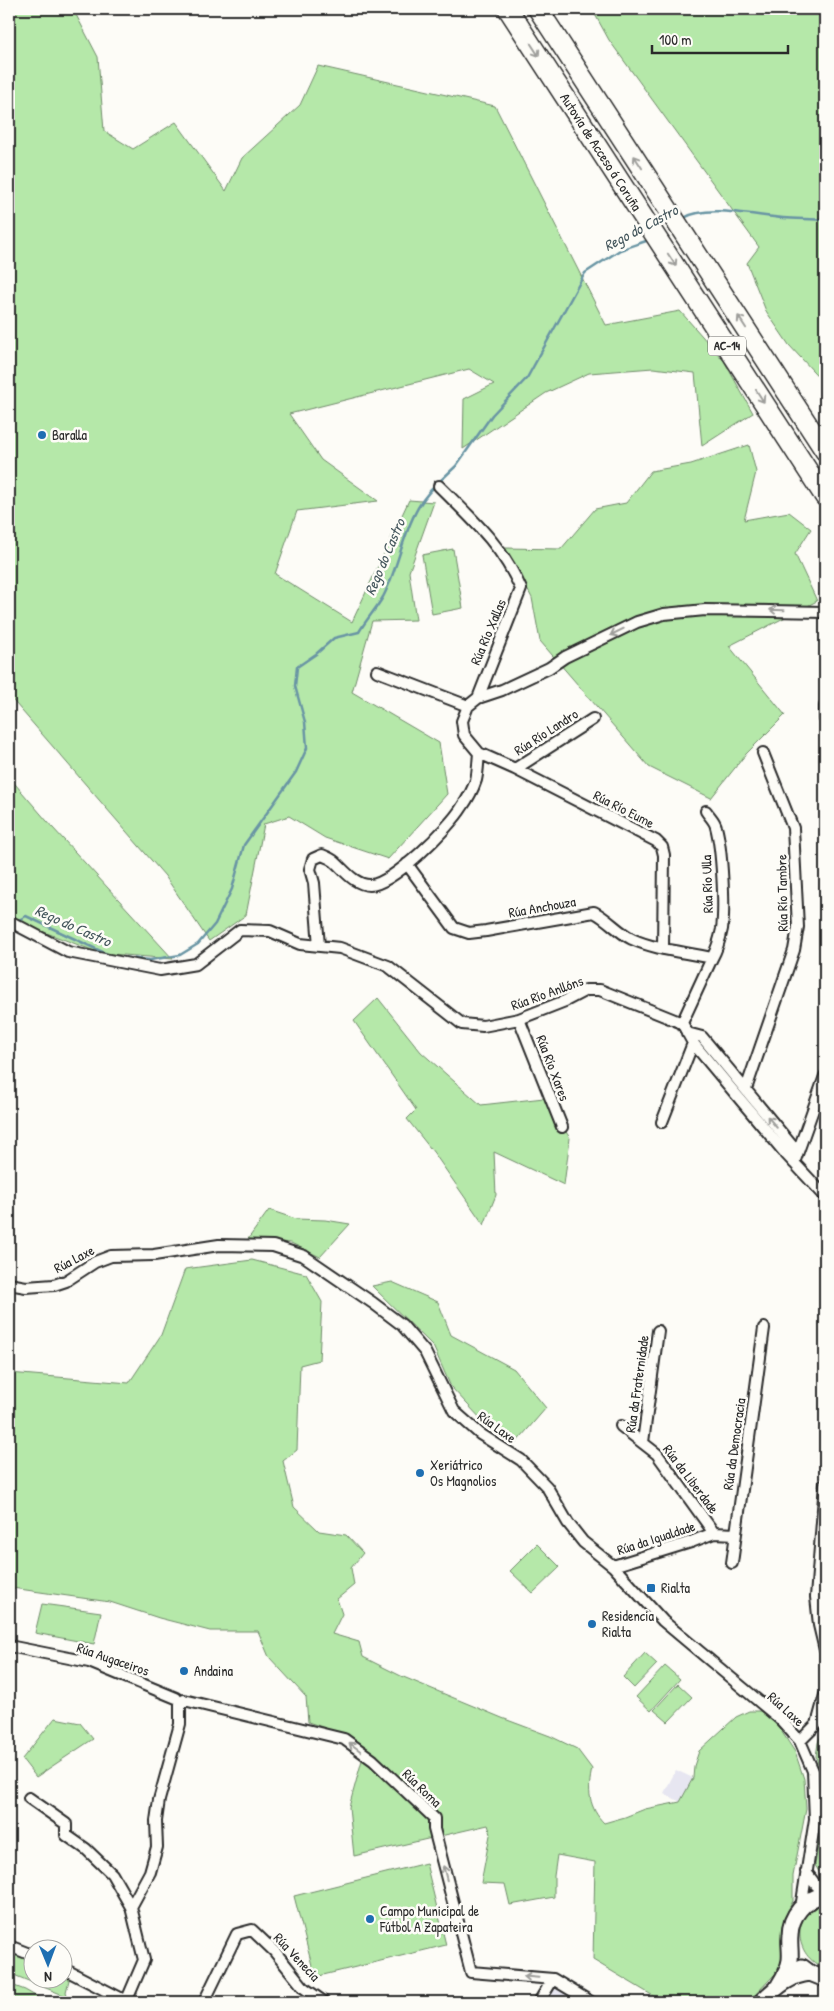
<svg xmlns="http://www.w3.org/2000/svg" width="834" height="2011" viewBox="0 0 834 2011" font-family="'Patrick Hand',sans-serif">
<rect width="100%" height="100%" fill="#fdfcf7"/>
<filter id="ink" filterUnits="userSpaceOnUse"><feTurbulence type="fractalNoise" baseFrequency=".02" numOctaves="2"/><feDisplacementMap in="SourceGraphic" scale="10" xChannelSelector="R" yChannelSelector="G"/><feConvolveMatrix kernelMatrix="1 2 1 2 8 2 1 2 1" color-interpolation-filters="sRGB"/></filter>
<g filter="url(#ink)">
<!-- built -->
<path fill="#e7e6f1" d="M676 1770 693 1778 680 1802 664 1793Z
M558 1989 581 2002H545L551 1991Z"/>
<!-- green -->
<path fill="#b5e8a9" stroke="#708a6a" d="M9 9H73L98 57 104 131 133 149 176 122 226 191 242 158 300 105 318 66 495 106 606 325 680 311 724 361 753 413 702 446 695 373 653 368 589 373 546 393 463 449 464 399 494 384 469 369 289 414 321 460 378 501 297 511 275 574 352 622 409 500 434 502 409 572 416 620 372 621 352 692 439 743 447 794 388 859 325 838 289 816 264 824 246 915 209 941 165 876 9 696Z
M592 9H825V384L789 345 766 311 747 263 759 247 609 40Z
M749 445 756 472 744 520 789 512 811 529 795 554 817 601 729 646 785 715 746 754 711 798 649 767 540 641 532 598 505 548 561 549 595 509 626 503 651 471 691 464Z
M453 549 463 608 432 614 422 555Z
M9 777 53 828 173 959 100 953 9 919Z
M378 998 421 1052 481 1105 544 1098 570 1138 564 1185 494 1152 496 1195 484 1225 434 1153 407 1119 416 1110 354 1021Z
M269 1210 296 1219 325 1220 350 1224 320 1257 291 1243 248 1239Z
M252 1260 306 1274 322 1302 319 1360 300 1365 297 1450 283 1461 294 1507 319 1531 346 1535 363 1553 351 1568 354 1585 337 1599 342 1614 332 1634 359 1642 363 1657 401 1676 502 1718 550 1736 577 1749 592 1769C587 1790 589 1808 604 1823L625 1817 645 1809 680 1802 693 1778 694 1766 699 1751 736 1717 749 1711H760L778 1726 795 1752 804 1779 806 1809 793 1876V1901L784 1918 781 1943 784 1958 777 1972 748 2002H652L655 1997 593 1960 595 1862 557 1855 554 1876V1897L510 1905 505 1884 481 1883 490 1835 491 1834 488 1825 354 1856 349 1807 362 1760 365 1758 334 1731 308 1722 306 1697 269 1657 258 1631H210L159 1618 110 1602 12 1588 9 1585V1373L129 1383 161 1335 185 1269Z
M392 1282 438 1302 451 1335 514 1369 546 1408 515 1444 484 1422 451 1387 433 1346 372 1286Z
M537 1544 560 1567 533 1593 510 1571Z
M42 1604 101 1612 94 1644 35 1633Z
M645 1653 657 1664 634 1688 623 1677Z
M665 1666 680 1679 651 1711 636 1697Z
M678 1684 692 1697 668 1722 654 1710Z
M55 1718 80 1723 93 1739 36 1777 22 1759Z
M825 1723V1879L823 1878 815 1865 823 1814 824 1787 816 1756 818 1743Z
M426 1863 446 1945 315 1977 294 1896Z
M825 1902V1968C793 1957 790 1912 825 1902Z
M9 1951 32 1960V1978H62L63 1973 70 1976 66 1992 68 1997 9 1973Z
M9 1984 25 1990 46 2002H9Z"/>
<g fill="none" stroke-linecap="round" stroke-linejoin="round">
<!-- stream -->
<path stroke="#6995a4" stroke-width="2.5" d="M684 218C707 204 755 216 783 218 797 219 811 219 825 220
M439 482 456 466 492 415 527 378 585 273 620 250 649 240
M17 921 26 916 111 956
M119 957 150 960 180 955 198 944 215 924 232 889 244 845 296 772 307 748 305 722 295 686 297 667 316 654 334 638 359 632C366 620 376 609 383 597 402 561 404 515 435 486"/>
<defs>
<path id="minor" d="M439 486C472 519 502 545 521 589L478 698
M377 671 468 706
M825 706V719
M479 753 515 769 656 841 662 847 664 855 663 949
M515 769 593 719
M706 811C709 816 715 821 716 827 722 849 725 906 722 929 720 939 717 949 712 958
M407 864 454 928 469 933 486 931 594 912C608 919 618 932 632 939 656 950 686 952 712 958L682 1023 693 1043 785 1153 825 1196
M9 921 68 952 160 970 196 964 240 930 270 931 300 944 340 948 388 966 462 1024 483 1026 519 1019 565 1001 586 990H600L682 1023
M319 946 314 883 310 869 313 859 322 855C327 857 332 859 335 862 345 871 355 885 370 885 392 885 450 827 462 807 467 800 473 789 476 780 478 772 478 762 479 753L464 735 462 721 468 706 478 698 502 690 549 668 565 657 637 622 664 614 705 610 825 612
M519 1019 562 1127
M687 1033 702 1037 793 1147 794 1163
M746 1089 794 950 798 927 793 828 763 753
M662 1122 693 1043
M795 1160 825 1076
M9 1284 26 1287 54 1285 66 1281 95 1262 111 1256 154 1255 219 1245 273 1246 304 1256 373 1303 402 1325 425 1352 454 1411 480 1434 521 1460 547 1487 568 1523 583 1542 613 1566 663 1621 780 1719 800 1741 813 1771 815 1819 801 1908
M621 1426 657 1454 714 1533
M643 1442 658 1331
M825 1484 816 1597 819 1625 825 1650
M732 1563 764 1328
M613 1566 691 1542 714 1533 736 1534
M9 1646 89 1662 176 1698
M184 1700 344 1739 373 1760 434 1818V1829L471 1972 553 1979 591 2002
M800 1741 817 1724 825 1695
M29 1798 66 1824V1835L86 1849 112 1874 131 1907
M806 1872 816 1885 825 1892
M9 1946 32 1955
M62 1968 128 2002
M126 2002 144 1960 131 1907 150 1872 157 1847 156 1821 159 1800 180 1724V1704
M204 2002 237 1934 252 1930 275 1952 304 1988 324 2002
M539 2002 553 1979"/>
<path id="secondary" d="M802 1967 810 1973 825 1979
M779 1985C784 1977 789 1969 790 1960 791 1952 789 1944 790 1936 790 1915 805 1899 825 1894
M761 2002C776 1988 789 1975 810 1973"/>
<path id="motorway" d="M508 9 825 497
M538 9 825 451"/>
</defs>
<!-- minor casing -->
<use href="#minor" stroke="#2b2b2b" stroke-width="14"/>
<!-- secondary casing -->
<use href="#secondary" stroke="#2b2b2b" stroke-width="19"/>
<!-- motorway casing -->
<use href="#motorway" stroke="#2b2b2b" stroke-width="22"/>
<!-- minor -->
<use href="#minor" stroke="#fdfcf7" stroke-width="10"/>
<!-- secondary -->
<use href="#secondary" stroke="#fdfcf7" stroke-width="15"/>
<!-- motorway -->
<use href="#motorway" stroke="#fdfcf7" stroke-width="19"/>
</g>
<!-- one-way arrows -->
<defs><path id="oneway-shaft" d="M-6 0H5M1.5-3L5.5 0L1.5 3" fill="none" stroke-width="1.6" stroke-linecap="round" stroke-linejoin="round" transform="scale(1.25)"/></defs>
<g stroke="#9e9e9b">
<use href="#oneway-shaft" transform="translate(535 50) rotate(57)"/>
<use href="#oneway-shaft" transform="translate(638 162) rotate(-123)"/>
<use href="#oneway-shaft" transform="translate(672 260) rotate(57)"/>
<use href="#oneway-shaft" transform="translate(742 322) rotate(-123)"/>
<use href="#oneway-shaft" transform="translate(760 396) rotate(57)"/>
<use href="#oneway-shaft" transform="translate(777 610) rotate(-178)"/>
<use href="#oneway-shaft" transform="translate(617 632) rotate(154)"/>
<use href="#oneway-shaft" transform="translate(772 1122) rotate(-130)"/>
<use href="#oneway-shaft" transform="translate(355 1747) rotate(-143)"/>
<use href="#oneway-shaft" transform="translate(445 1873) rotate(-104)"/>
<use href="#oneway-shaft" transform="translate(531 1977) rotate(-175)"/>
</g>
</g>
<!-- markers -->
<g fill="#1f6fb2" stroke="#fdfcf7" stroke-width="2">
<circle cx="42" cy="435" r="5"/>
<circle cx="420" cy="1473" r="5"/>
<rect x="646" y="1583" width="10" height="10" rx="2.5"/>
<circle cx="592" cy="1624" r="5"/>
<circle cx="184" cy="1671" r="5"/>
<circle cx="370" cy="1919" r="5"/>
</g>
<g text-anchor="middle" stroke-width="5" stroke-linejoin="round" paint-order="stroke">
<!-- shield labels -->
<rect fill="#fdfcf7" stroke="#6a6a68" stroke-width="1" x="708" y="336.5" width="38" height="19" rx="4"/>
<g font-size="12" font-weight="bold" fill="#2b2b2b">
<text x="727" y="350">AC-14</text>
</g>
<!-- street labels -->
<g font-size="14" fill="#2b2b2b" stroke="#fdfcf7">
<text transform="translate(601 152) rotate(57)" y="5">Autovía de Acceso á Coruña</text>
<text transform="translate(488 632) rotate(-67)" y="5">Rúa Río Xallas</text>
<text transform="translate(546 732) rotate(-33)" y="5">Rúa Río Landro</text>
<text transform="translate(624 809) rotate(27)" y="5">Rúa Río Eume</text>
<text transform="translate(707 884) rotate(-92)" y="5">Rúa Río Ulla</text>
<text transform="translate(782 893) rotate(-91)" y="5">Rúa Río Tambre</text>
<text transform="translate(542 907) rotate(-10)" y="5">Rúa Anchouza</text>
<text transform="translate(547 993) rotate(-20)" y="5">Rúa Río Anllóns</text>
<text transform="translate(553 1068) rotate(69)" y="5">Rúa Río Xares</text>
<text transform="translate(74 1259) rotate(-28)" y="5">Rúa Laxe</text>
<text transform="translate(637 1384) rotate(-82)" y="5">Rúa da Fraternidade</text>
<text transform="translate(497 1427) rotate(36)" y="5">Rúa Laxe</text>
<text transform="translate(734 1444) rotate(-82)" y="5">Rúa da Democracia</text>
<text transform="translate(691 1479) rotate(53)" y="5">Rúa da Liberdade</text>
<text transform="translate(656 1538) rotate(-18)" y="5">Rúa da Igualdade</text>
<text transform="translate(113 1659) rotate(19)" y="5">Rúa Augaceiros</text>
<text transform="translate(786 1709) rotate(42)" y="5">Rúa Laxe</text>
<text transform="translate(422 1788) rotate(44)" y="5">Rúa Roma</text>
<text transform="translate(297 1957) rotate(47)" y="5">Rúa Venecia</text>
</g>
<!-- poi labels -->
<g font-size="14" fill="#2b2b2b" stroke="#fdfcf7" text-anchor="start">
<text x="52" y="440">Baralla</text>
<text x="430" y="1470">Xeriátrico<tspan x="430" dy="16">Os Magnolios</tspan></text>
<text x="661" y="1593">Rialta</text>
<text x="602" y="1621">Residencia<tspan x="602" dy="16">Rialta</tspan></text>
<text x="194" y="1676">Andaina</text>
<text x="380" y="1916">Campo Municipal de<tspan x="380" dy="16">Fútbol A Zapateira</tspan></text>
</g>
<!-- water labels -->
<g font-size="15" font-style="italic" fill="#45575d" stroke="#fdfcf7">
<text transform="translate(641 228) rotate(-28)" y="5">Rego do Castro</text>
<text transform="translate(385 557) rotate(-67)" y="5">Rego do Castro</text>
<text transform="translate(73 926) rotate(24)" y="5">Rego do Castro</text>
</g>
</g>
<!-- margin -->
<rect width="834" height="2011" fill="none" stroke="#fdfcf7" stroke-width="30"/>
<rect x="15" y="15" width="804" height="1981" fill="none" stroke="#2b2b2b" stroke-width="2" filter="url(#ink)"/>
<!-- north arrow -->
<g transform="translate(48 1964) rotate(179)"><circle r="24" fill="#fdfcf7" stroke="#a9a8a5"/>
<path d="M0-4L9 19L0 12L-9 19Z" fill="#1f6fb2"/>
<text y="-8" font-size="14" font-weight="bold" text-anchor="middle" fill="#2b2b2b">N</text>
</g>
<!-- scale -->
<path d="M652 45v8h136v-8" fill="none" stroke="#2b2b2b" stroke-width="2.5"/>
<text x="659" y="45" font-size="15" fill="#2b2b2b" stroke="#fdfcf7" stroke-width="4" paint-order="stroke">100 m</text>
</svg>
